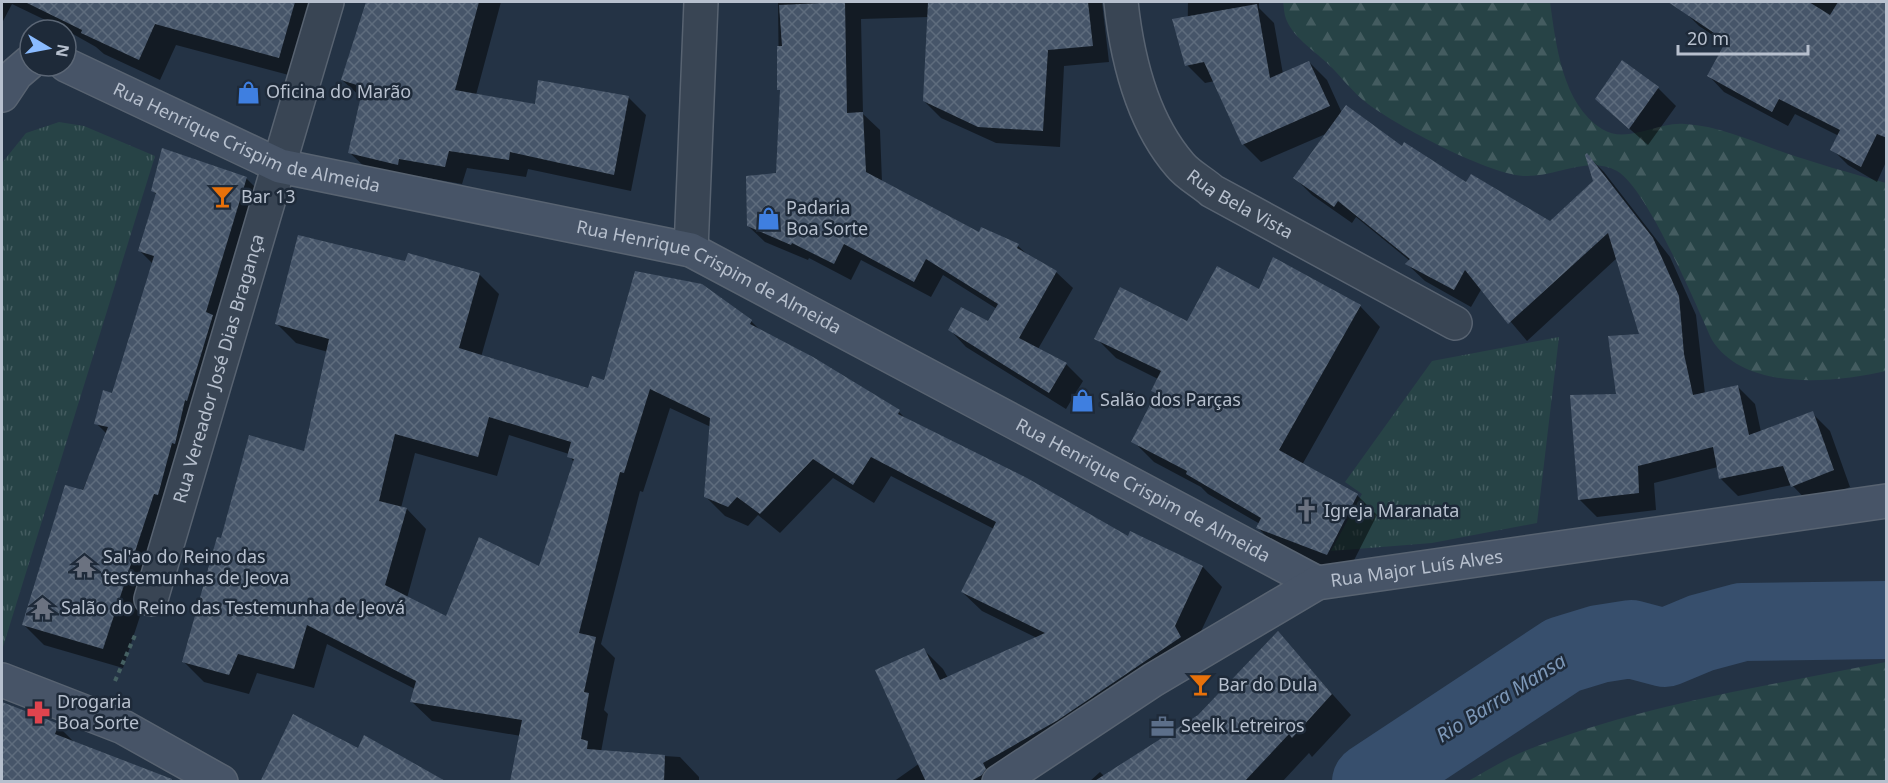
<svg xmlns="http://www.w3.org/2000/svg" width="1888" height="783" viewBox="0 0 1888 783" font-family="'Noto Sans',sans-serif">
<defs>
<pattern id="grass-tufts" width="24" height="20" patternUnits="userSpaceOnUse" patternTransform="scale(1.5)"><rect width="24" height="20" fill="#274346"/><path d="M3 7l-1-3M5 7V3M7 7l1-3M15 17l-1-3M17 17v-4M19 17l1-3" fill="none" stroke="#445c60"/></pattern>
<pattern id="forest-firs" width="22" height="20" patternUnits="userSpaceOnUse" patternTransform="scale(1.5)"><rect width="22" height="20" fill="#274346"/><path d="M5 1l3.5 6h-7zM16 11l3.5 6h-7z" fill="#445c60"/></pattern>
<pattern id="building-cross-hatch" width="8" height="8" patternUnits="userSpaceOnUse" patternTransform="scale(1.5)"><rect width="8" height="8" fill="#465569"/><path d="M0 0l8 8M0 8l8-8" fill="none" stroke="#5e6c7d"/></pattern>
</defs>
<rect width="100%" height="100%" fill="#243345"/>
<!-- grass -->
<path fill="url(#grass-tufts)" d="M59 122 84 126 155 156 3 647 2 163 26 133Z
M1559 337 1537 523 1432 543 1331 551 1362 494 1345 482 1432 361Z"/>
<!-- forest -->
<path fill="url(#forest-firs)" d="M1283 2H1550C1556 44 1562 104 1602 129 1627 145 1657 121 1685 124 1718 126 1747 139 1777 150 1813 163 1850 173 1886 183V371C1834 383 1745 392 1712 340 1696 305 1647 188 1617 171 1587 155 1554 178 1523 176 1486 173 1399 127 1368 104 1352 92 1340 75 1326 62 1313 50 1293 37 1286 19 1284 14 1284 7 1283 2Z
M1886 662V781H1468C1485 772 1502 761 1520 753 1637 705 1763 687 1886 662Z"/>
<!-- shadow -->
<path fill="#0007" fill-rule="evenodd" d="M2 2H320L300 78 176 45 160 80 104 54 96 47 66 30 12 4 2 23Z
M372 2H501L476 95 536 106 628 97 646 115 631 191 528 169 526 177 467 168 462 184 417 176 415 182 368 170 350 153 362 98 342 80Z
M778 2H1102L1109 62 1064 66 1060 147 996 143 941 118 924 101 929 17 861 19 863 114 880 130 882 182 979 234 1018 246 1030 257 1056 272 1073 288 1038 349 1066 364 1083 381 1066 409 966 347 950 330 988 323 997 309 943 275 931 297 861 260 851 280 809 258 808 260 765 242 748 226 778 174 781 92 779 89Z
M1188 2H1259V8L1274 23 1283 74 1309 62 1327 80 1342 113 1467 184 1551 223 1594 181 1587 155 1604 172 1670 257 1696 315 1705 394 1738 387 1755 404 1761 432 1812 413 1830 431 1850 487 1810 504 1792 485 1738 496 1721 479 1718 467 1654 483 1656 510 1597 517 1579 499 1641 335 1617 258 1527 341 1482 288 1471 307 1425 281 1407 264 1410 261 1356 217 1352 223 1312 195 1295 178 1328 133 1261 162 1243 144 1215 81 1205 83 1187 65Z
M1690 2H1886V162L1877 182 1848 165 1832 149 1839 136 1795 114 1788 126 1724 92 1709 76 1726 44 1699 26 1683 10Z
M1658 88 1676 106 1648 145 1615 116Z
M246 178 266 198 174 513 123 668 44 645 24 625 107 434 96 423 113 395 153 264 139 250 157 195 153 191Z
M406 263 479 274 499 294 481 357 589 390 751 321 762 332 899 412 907 420 1129 538 1131 533 1203 567 1222 587 1194 646 1005 782H893L920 763 923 649 943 669 948 678 1037 638 982 611 962 592 994 529 891 476 874 503 833 478 780 533 758 515 748 526 725 516 706 497 711 427 670 408 643 492 640 491 601 644 615 658 604 710 608 714 601 752 680 757 699 777V782H512L521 736 432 721 412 702 415 689 327 644 314 688 257 673 249 694 204 682 184 662 222 539 305 453 328 352 296 343 277 324ZM509 435 569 454 574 463 540 568 446 618 407 598 426 529 407 509 401 508 415 453 497 476Z
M1259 291 1360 306 1380 327 1302 465 1357 495 1377 515 1347 574 1278 548 1258 528 1260 524 1208 494 1201 487 1154 462 1133 441 1157 395 1153 390 1158 379 1116 358 1096 338 1188 323Z
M1278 633 1351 715 1312 757 1309 753 1282 782H1089L1100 772 1104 776 1199 717Z
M2 704 58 726 75 743 159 782H2Z"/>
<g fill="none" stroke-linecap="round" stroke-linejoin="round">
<!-- river -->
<path stroke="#374f6d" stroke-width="78" d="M1371 782 1563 655 1599 644 1631 639 1665 648 1701 633 1742 622 1886 620"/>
</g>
<!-- building -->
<path fill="url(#building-cross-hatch)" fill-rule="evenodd" d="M25 2H295L279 58 155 24 139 60 81 33 82 30Z
M366 2H479L455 90 535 104 538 80 629 96 614 175 510 152 509 160 449 151 445 167 399 159 398 165 348 153 363 87 341 80Z
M845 2 847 113 863 112 866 172 979 232 981 227 1019 244 1017 248 1057 271 1019 338 1067 363 1049 393 948 330 961 307 988 321 998 304 926 259 914 282 844 244 834 264 792 243 791 245 747 226 746 176 776 173 780 90H777V46H782L779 5Z
M928 2H1088L1093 46 1048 50 1043 131 978 127 923 101Z
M1668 2H1809L1830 15 1838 2H1887V138L1877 134 1861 167 1830 150 1840 130 1779 99 1772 112 1707 76 1726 41Z
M1257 4 1270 78 1309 61 1330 106 1242 145 1204 62 1185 66 1172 19Z
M1622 60 1659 87 1629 129 1595 99Z
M1346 105 1402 146 1404 142 1466 182 1471 174 1550 221 1593 181 1585 155 1587 153 1653 238 1679 296 1684 354 1693 395 1738 385 1749 435 1813 411 1834 470 1791 487 1783 466 1719 479 1713 447 1638 466 1639 493 1578 500 1570 395 1616 394 1608 336 1639 334 1608 233 1508 324 1465 270 1454 290 1405 264 1410 259 1338 201 1334 207 1293 178Z
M162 148 247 177 206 312 213 315 187 401 185 400 175 444 172 443 158 495 154 494 103 649 22 625 65 485 83 490 108 427 94 424 103 390 112 393 154 256 138 251 156 193 151 191Z
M298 235 405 261 408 253 480 273 459 348 588 388 592 376 604 380 635 271 702 284 752 320 750 324 813 357 900 410 898 414 1027 478 1128 536 1130 531 1203 566 1175 626 1181 637 1058 720 983 763 986 769 982 775 969 782H926L875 670 924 648 940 680 1045 633 961 592 996 522 871 457 853 485 813 459 760 514 737 497 728 507 704 497 710 418 650 389 624 473 620 472 579 633 596 637 584 692 589 693 581 739 588 741 587 749 665 755 664 782H510L522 720 410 702 416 681 307 625 294 669 238 654 229 675 182 662 217 537 221 538 249 435 304 451 329 339 275 324ZM489 417 571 442 567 457 574 459 539 566 479 537 446 616 385 585 407 508 379 501 395 434 478 457Z
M1273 257 1361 305 1279 450 1358 494 1327 555 1256 528 1261 518 1186 474 1187 471 1131 442 1156 393 1151 391 1161 371 1094 339 1120 287 1187 321 1217 266 1259 289Z
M1278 631 1332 694 1292 738 1289 734 1244 782H1093L1198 715Z
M2 702 59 724 55 734 172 779V782H2Z
M293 714 358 748 364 735 447 782H260Z"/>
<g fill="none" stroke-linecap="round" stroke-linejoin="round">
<defs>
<g id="street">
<path id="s1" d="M1121 2C1127 58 1142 121 1180 165 1188 175 1202 182 1212 191L1455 323"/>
<path d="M691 250 701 2"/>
<path id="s2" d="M151 599 327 2"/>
</g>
<g id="secondary">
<path id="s3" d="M66 65 280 166 691 250 1317 583"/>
<path d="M2 95 16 74 30 62"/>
<path d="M2 680 123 727 221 782"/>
<path id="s4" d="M999 782 1153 680 1317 583 1886 501"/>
</g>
</defs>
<!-- street casing -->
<use href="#street" stroke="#586371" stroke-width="36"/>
<!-- secondary casing -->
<use href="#secondary" stroke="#586371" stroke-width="36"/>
<!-- path -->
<path stroke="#456062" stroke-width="4" stroke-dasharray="4.5 4.5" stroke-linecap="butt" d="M115 681 136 633"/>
<!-- street -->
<use href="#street" stroke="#394554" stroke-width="33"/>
<!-- secondary -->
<use href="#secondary" stroke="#475467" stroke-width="33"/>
</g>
<!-- icons -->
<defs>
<symbol id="shop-bare" viewBox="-9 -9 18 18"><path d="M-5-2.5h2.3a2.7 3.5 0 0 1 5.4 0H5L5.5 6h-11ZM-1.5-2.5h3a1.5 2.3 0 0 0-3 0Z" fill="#3f7fe0" stroke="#1e2a39" stroke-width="2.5" paint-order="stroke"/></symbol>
<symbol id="bar-bare" viewBox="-9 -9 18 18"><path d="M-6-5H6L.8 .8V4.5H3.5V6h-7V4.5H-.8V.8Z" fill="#e8710a" stroke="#1e2a39" stroke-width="2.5" paint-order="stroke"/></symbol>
<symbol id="church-bare" viewBox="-9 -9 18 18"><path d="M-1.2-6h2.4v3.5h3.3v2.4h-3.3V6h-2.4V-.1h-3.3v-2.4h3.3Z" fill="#6b7280" stroke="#1e2a39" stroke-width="2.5" paint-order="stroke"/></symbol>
<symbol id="temple-bare" viewBox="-9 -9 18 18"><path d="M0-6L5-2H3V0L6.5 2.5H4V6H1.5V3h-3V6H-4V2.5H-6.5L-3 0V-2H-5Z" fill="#6b7280" stroke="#1e2a39" stroke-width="2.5" paint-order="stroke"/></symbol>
<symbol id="pharmacy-bare" viewBox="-9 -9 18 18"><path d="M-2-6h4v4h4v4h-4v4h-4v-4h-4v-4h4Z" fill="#e0444e" stroke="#1e2a39" stroke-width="2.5" paint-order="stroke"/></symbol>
<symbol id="office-bare" viewBox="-9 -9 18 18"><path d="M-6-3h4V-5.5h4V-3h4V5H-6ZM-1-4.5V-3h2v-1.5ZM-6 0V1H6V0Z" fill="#5c6f8a" stroke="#1e2a39" stroke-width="2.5" paint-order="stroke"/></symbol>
</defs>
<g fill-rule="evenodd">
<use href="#shop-bare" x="232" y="76" width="33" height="33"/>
<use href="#bar-bare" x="206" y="180" width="33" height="33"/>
<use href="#shop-bare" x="752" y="202" width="33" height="33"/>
<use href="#shop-bare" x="1066" y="384" width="33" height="33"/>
<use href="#church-bare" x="1290" y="494" width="33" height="33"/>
<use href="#temple-bare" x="68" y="550" width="33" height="33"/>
<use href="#temple-bare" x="26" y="592" width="33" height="33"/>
<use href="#bar-bare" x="1184" y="668" width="33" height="33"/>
<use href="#pharmacy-bare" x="22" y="696" width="33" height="33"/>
<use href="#office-bare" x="1146" y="710" width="33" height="33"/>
</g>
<g text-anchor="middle" stroke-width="5" stroke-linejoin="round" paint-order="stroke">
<!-- poi labels -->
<g font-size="18" fill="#b7c0ce" stroke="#1e2a39" text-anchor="start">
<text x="266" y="98">Oficina do Marão</text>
<text x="241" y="203">Bar 13</text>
<text x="786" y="214">Padaria<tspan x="786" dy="21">Boa Sorte</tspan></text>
<text x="1100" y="406">Salão dos Parças</text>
<text x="1324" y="517">Igreja Maranata</text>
<text x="103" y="563">Sal'ao do Reino das<tspan x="103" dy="21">testemunhas de Jeova</tspan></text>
<text x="61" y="614">Salão do Reino das Testemunha de Jeová</text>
<text x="1218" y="691">Bar do Dula</text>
<text x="57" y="708">Drogaria<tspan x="57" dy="21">Boa Sorte</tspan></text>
<text x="1181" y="732">Seelk Letreiros</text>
</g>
<!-- street labels -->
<g font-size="18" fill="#b7c0ce" stroke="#1e2a39">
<text dy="6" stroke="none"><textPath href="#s3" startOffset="196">Rua Henrique Crispim de Almeida</textPath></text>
<text dy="6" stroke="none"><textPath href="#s1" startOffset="248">Rua Bela Vista</textPath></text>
<text dy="6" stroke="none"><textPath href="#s3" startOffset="682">Rua Henrique Crispim de Almeida</textPath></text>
<text dy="6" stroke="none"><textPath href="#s2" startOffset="240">Rua Vereador José Dias Bragança</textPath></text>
<text dy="6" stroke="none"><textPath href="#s3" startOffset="1168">Rua Henrique Crispim de Almeida</textPath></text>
<text dy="6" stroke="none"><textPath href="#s4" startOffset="476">Rua Major Luís Alves</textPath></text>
</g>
<!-- water labels -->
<g font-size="20" font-style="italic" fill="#7c97b7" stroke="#1e2a39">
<text transform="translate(1501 698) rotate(-32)" y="7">Rio Barra Mansa</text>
</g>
</g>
<!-- border -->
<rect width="1888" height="783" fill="none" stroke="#b7c0ce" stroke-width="6"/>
<!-- north arrow -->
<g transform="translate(48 48) rotate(100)"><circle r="28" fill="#1e2a39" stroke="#5b6675" stroke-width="1.5"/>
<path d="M0-4.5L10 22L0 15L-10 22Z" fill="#8abbff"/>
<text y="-9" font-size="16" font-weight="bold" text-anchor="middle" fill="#b7c0ce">N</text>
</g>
<!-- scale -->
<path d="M1678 45v9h130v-9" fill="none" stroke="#b7c0ce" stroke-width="3"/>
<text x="1687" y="45" font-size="18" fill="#b7c0ce" stroke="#1e2a39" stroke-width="4.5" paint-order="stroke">20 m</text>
</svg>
